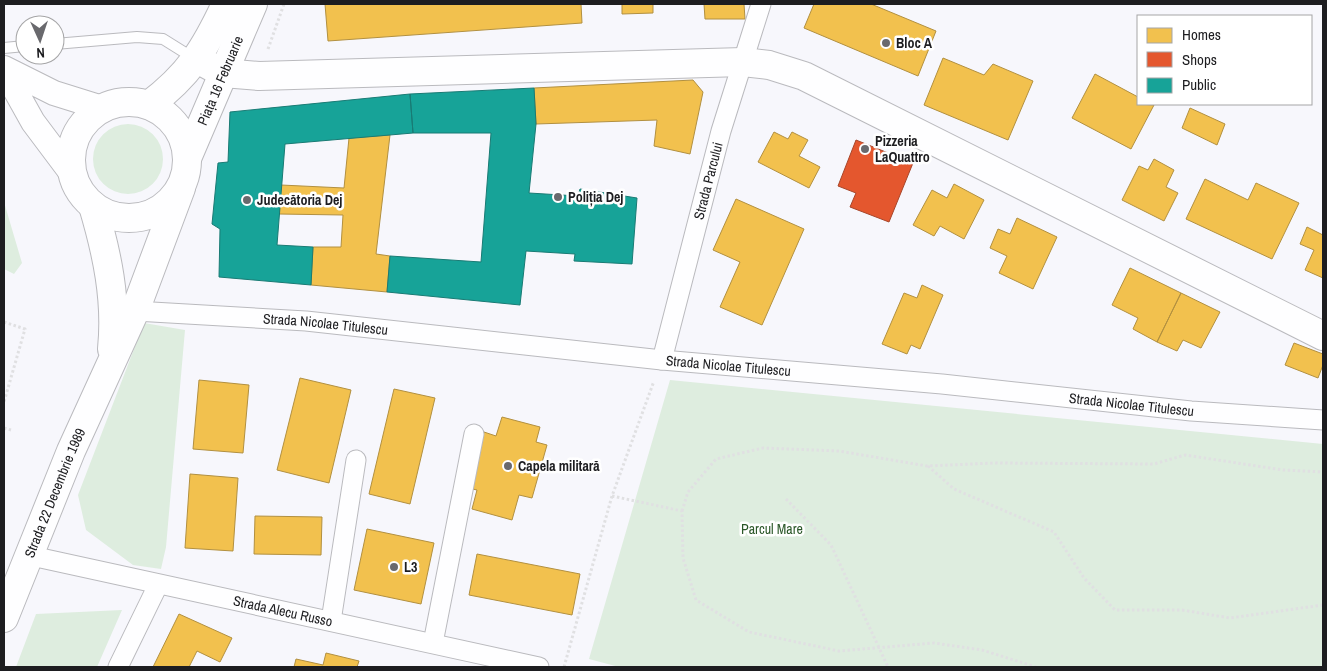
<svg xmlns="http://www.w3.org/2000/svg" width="1327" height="671" viewBox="0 0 1327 671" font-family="'Archivo Narrow',sans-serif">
<rect width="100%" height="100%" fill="#f7f7fc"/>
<!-- green -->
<path fill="#deeddf" d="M93 159a35 35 0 1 1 70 0a35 35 0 1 1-70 0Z
M4 202 22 263 14 274 4 269Z
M144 323 185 330 166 547 161 569 133 565 86 530 78 495Z
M670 380 1323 444V667H619L589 659Z
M122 610 97 667H16L36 614Z"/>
<!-- homes -->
<path fill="#f2c14e" stroke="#b29040" d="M325 4H581L582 23 328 41Z
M622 4H653V13L622 14Z
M704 4H744L745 19H705Z
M814 4H871L936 31 918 76 804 28Z
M943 58 984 75 993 64 1033 81 1008 140 924 105Z
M1095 74 1138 97V104L1154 105 1131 149 1072 118Z
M693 80 703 92 690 154 654 146 657 120 536 124 534 88Z
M1190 108 1225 124 1217 145 1182 128Z
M774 132 788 139 792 132 808 140 799 156 820 167 809 188 758 162Z
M390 135 376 254 390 256 387 292 311 285 313 247H341L343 215 279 214 281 185 344 188 349 138Z
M1154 159 1174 170 1166 187 1178 193 1164 221 1122 200 1139 166 1148 170Z
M1205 179 1248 200 1256 183 1299 203 1272 259 1186 219Z
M954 184 984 200 964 239 940 226 934 236 913 225 932 190 947 198Z
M736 199 804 229 762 325 720 307 740 262 713 250Z
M1017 218 1057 237 1033 289 999 273 1007 256 990 248 998 229 1010 234Z
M1307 227 1323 235V278L1305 270 1314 250 1300 244Z
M1130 268 1181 293 1157 342 1133 329 1138 318 1112 305Z
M922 285 943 295 920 349 911 345 907 354 882 344 904 293 917 298Z
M1181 293 1220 312 1201 348 1183 340 1177 351 1157 342Z
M1294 343 1323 354V365L1318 378 1285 365Z
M300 378 351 390 329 483 277 470Z
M199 380 249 385 243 453 193 449Z
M394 389 435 398 410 504 369 494Z
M502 417 540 427 536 442 547 445 532 498 519 495 512 520 472 509 477 490 468 488 484 432 496 436Z
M190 474 238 478 233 551 185 548Z
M255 516 322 517 321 555 254 554Z
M367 529 434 543 421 604 354 590Z
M477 554 580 574 572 615 469 595Z
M179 614 232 638 220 662 197 651 189 667H153Z
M326 653 359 661 357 667H294L296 659 323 665Z"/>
<!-- shops -->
<path fill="#e4572e" stroke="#a8462a" d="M856 140 913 163 889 222 850 207 856 193 838 186Z"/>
<!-- public -->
<path fill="#17a398" stroke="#197b74" d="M534 88 536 124 529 193 578 196 580 189 637 198 632 264 574 261 575 254 526 251 520 305 387 292 390 256 481 262 491 133H413L410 94Z
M410 94 413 133 285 144 277 245 313 247 311 285 219 277 220 229 212 224 218 163 228 162 230 112Z"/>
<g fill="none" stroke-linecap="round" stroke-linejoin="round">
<defs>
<path id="service" d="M55 44 137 37 163 39 195 59
M4 48 25 46"/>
<g id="minor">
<path id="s1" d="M135 311 306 321 662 360 942 384 1191 411 1323 420"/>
<path id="s2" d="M662 360 721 131 761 4"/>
<path id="s3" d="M27 555 539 667"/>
<path d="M331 621 356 460"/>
<path d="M433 643 474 434"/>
<path d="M118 667 158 585"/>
</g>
<path id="tertiary" d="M4 68 54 93 102 108
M4 70 33 122 72 174"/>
<g id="secondary">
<path d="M197 59 223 73 259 76 743 62 769 65 804 76 1323 336"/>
<circle cx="129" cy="160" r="58"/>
<path d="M149 105C189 75 205 49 226 4"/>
<path id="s4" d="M188 156 253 4"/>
<path d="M93 206C107 253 117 300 112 349"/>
<path id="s5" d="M4 618 71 451 135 311 181 188"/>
</g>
</defs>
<!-- service casing -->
<use href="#service" stroke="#bababe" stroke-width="12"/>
<!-- minor casing -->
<use href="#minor" stroke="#bababe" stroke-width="21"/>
<!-- tertiary casing -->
<use href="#tertiary" stroke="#bababe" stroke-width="26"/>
<!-- secondary casing -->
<use href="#secondary" stroke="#bababe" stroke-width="30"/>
<!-- path -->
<path stroke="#e0e0e2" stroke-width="3" stroke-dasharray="2.5 2.5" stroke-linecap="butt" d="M268 49 284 4
M4 322 25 329 4 402
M4 428 11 430
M928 466 954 489 1054 532 1084 578 1115 610H1182L1230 618 1323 605
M612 496 682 511 683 558 696 600 749 632 839 651 934 643 982 650 1036 667
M786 499 831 545 888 667
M682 511 688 492 716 459 763 448 839 451 927 466 994 463 1154 464 1185 455 1283 470 1323 472
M564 667 612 496 654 381"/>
<!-- service -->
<use href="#service" stroke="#fefeff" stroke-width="10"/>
<!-- minor -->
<use href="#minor" stroke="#fefeff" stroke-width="19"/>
<!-- tertiary -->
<use href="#tertiary" stroke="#fefeff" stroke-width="24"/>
<!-- secondary -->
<use href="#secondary" stroke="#fefeff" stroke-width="28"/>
</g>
<!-- markers -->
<g fill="#69696d" stroke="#fff" stroke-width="2">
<circle cx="886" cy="43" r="5"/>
<circle cx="865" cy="149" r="5"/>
<circle cx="558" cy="197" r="5"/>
<circle cx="247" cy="200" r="5"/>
<circle cx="508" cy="466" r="5"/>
<circle cx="394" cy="567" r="5"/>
</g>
<g text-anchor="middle" stroke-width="5" stroke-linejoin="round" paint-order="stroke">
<!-- poi labels -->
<g font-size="14" font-weight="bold" fill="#1d1d20" stroke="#fff" text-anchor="start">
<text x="896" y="48">Bloc A</text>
<text x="875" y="146">Pizzeria<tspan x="875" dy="16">LaQuattro</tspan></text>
<text x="568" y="202">Poliția Dej</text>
<text x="257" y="205">Judecătoria Dej</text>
<text x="518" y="471">Capela militară</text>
<text x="404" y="572">L3</text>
</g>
<!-- street labels -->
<g font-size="14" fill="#1d1d20" stroke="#fff">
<text dy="5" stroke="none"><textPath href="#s4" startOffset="82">Piața 16 Februarie</textPath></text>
<text dy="5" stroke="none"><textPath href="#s2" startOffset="185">Strada Parcului</textPath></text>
<text dy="5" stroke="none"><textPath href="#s1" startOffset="191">Strada Nicolae Titulescu</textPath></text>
<text dy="5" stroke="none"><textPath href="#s1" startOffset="596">Strada Nicolae Titulescu</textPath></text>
<text dy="5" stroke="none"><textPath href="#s1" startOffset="1001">Strada Nicolae Titulescu</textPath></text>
<text dy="5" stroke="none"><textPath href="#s5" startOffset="135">Strada 22 Decembrie 1989</textPath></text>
<text dy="5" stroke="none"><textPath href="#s3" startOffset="262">Strada Alecu Russo</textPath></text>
</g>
<!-- park labels -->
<g font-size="14" fill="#2a5728" stroke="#fff">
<text x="772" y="534">Parcul Mare</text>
</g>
</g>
<!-- border -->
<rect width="1327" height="671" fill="none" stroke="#1d1d20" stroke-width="10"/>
<!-- legend -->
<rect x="1137" y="15" width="175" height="90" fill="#ffffff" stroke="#a5a5a6"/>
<rect x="1147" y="28" width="25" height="15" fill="#f2c14e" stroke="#a5a5a6"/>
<text x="1182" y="40" font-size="15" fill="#1d1d20">Homes</text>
<rect x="1147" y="52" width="25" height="15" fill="#e4572e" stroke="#a5a5a6"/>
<text x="1182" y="65" font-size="15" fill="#1d1d20">Shops</text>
<rect x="1147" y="78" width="25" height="15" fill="#17a398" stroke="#a5a5a6"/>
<text x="1182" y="90" font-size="15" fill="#1d1d20">Public</text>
<!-- north arrow -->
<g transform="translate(40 40) rotate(177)"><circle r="24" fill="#ffffff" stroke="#a5a5a6"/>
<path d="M0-4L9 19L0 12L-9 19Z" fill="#69696d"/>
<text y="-8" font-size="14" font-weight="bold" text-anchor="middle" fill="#1d1d20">N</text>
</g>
</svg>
